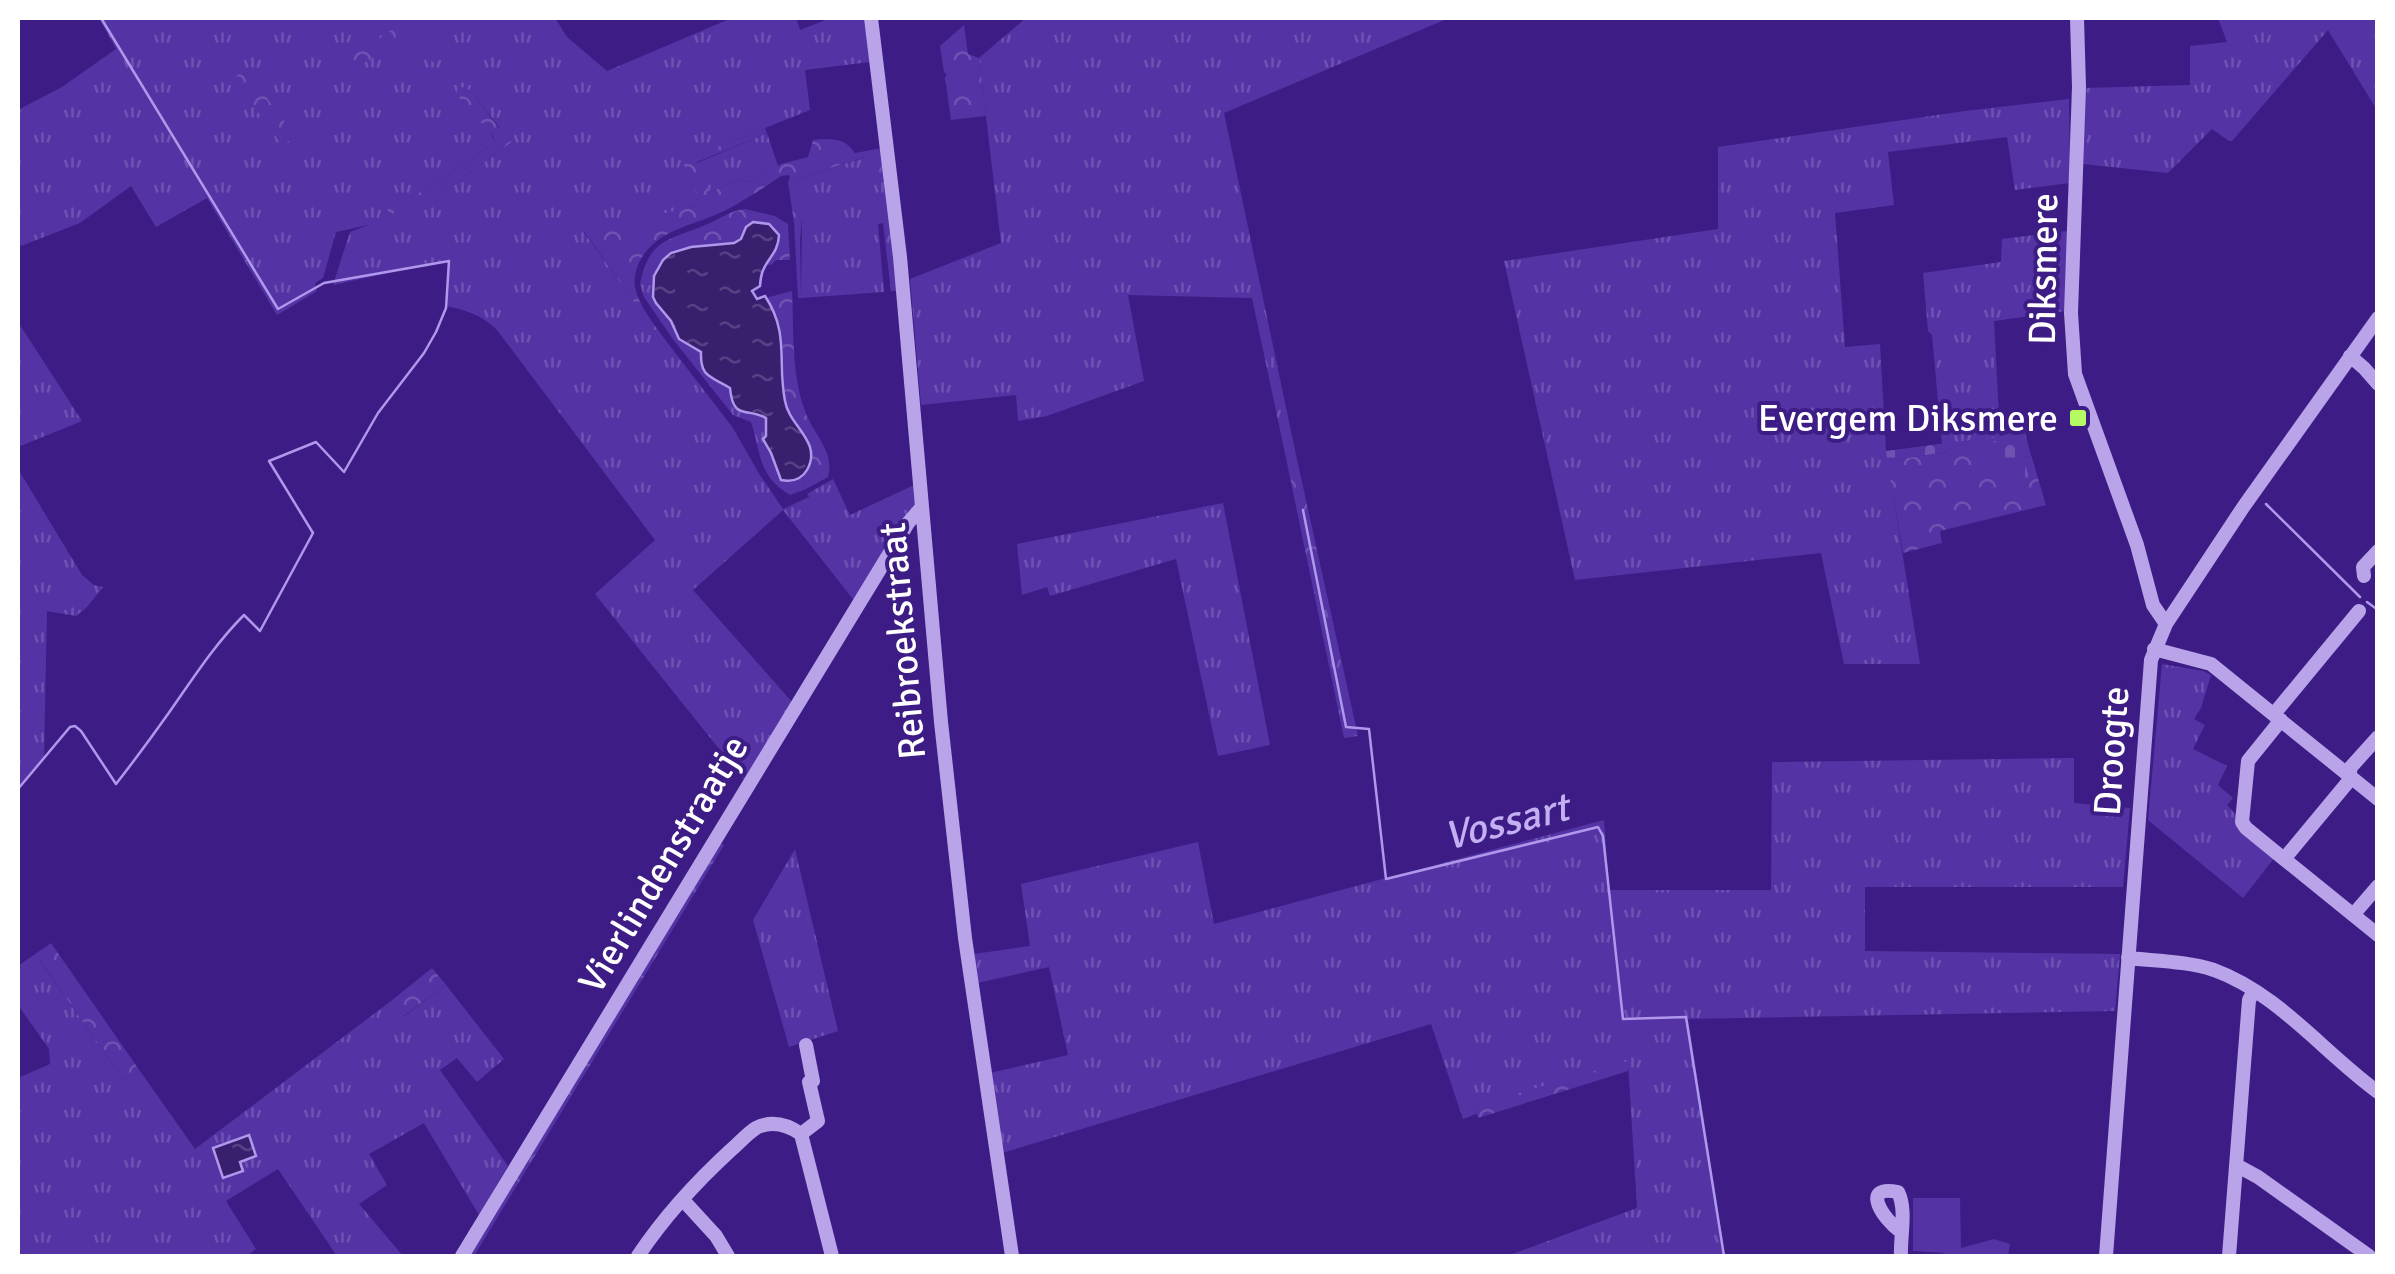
<svg xmlns="http://www.w3.org/2000/svg" width="2395" height="1274" viewBox="0 0 2395 1274" font-family="Signika,sans-serif">
<defs>
<pattern id="grass-tufts" width="24" height="20" patternUnits="userSpaceOnUse" patternTransform="scale(2.5)"><rect width="24" height="20" fill="#5433a5"/><path d="M3 7l-1-3M5 7V3M7 7l1-3M15 17l-1-3M17 17v-4M19 17l1-3" fill="none" stroke="#6e52b2"/></pattern>
<pattern id="forest-crowns" width="20" height="18" patternUnits="userSpaceOnUse" patternTransform="scale(2.5)"><rect width="20" height="18" fill="#5433a5"/><path d="M2 6a3 3 0 1 1 6 0M12 15a3 3 0 1 1 6 0" fill="none" stroke="#6e52b2"/></pattern>
<pattern id="cemetery-stones" width="16" height="16" patternUnits="userSpaceOnUse" patternTransform="scale(2.5)"><rect width="16" height="16" fill="#5433a5"/><path d="M2 7V4a2 2 0 0 1 4 0v3zM10 15v-3a2 2 0 0 1 4 0v3z" fill="#6e52b2"/></pattern>
<pattern id="water-ripples" width="26" height="14" patternUnits="userSpaceOnUse" patternTransform="scale(2.5)"><rect width="26" height="14" fill="#38206f"/><path d="M2 4q2-2 4 0t4 0M15 11q2-2 4 0t4 0" fill="none" stroke="#564185"/></pattern>
</defs>
<rect width="100%" height="100%" fill="#3d1d85"/>
<!-- grass -->
<path fill="url(#grass-tufts)" fill-rule="evenodd" d="M99 18H555L567 37 607 71 732 18H796L800 30 831 18H865L870 62 805 70 810 110 683 161 699 197 693 207 584 232 663 342 666 341 733 428 758 472 783 509 809 497 807 494 833 479 850 515 914 485 916 505 856 603 783 510 693 590 792 702 744 780 595 594 655 540 497 330C482 315 466 310 446 306L448 260 333 285 350 232 368 225 336 232 323 278 315 283 317 291 277 315 207 198 156 227 131 186 80 223 21 246 18 241V110L62 87 116 49ZM470 90 500 128 513 141 450 187 390 214 388 208 427 189 495 142Z
M1026 18H1449L1224 113 1296 455 1286 458 1252 298 1128 295 1144 381 1047 416 1018 421 1016 395 921 405 910 279 1001 243 979 58Z
M2218 18H2377V110L2328 30 2232 141H2229L2212 129 2168 173 2083 164 2085 88 2190 85V46L2227 42Z
M2069 99 2070 183 2015 190 2007 137 1888 152 1894 205 1835 213 1845 347 1880 344 1886 451 1920 664H1844L1821 553 1575 580 1504 261 1718 229V147L1965 111Z
M767 133 778 166 749 182 738 180 713 191H707L697 163Z
M866 157 885 175 898 291H891L883 223 878 224 884 292 801 298 802 223 796 179Z
M2068 231 2067 311 1994 321 2000 436 1942 445 1932 335 1928 331 1923 273 2001 262 2002 239Z
M640 284 653 285V298L671 321 679 339 701 352C700 372 715 379 730 388L731 399 750 415 760 414 766 418C767 426 764 436 767 445 771 459 780 469 790 481L802 477 806 489 790 495C757 476 761 451 751 422L733 415 672 338 644 297Z
M18 322 82 421 18 447Z
M18 469 82 575 94 585 103 587 87 607 76 616 47 611 44 757 18 787Z
M1223 503 1270 745 1218 756 1176 559 1050 596 1047 587 1022 595 1017 544Z
M1326 591 1358 736 1344 738 1314 593Z
M2162 664 2203 671 2211 675 2201 708 2194 719 2205 725 2193 749 2227 766 2218 785 2233 798 2227 805 2275 857 2243 898 2148 820Z
M2074 758V803L2130 808 2123 887H1865V951L2120 954 2115 1011 1688 1019 1725 1256H1507L1637 1208 1628 1062 1475 1106 1476 1114 1463 1119 1431 1024 1002 1153 990 1073 1068 1055 1049 967 977 983 974 954 1030 946 1021 884 1198 842 1214 924 1604 820 1609 890H1771L1772 762Z
M795 849 838 1031 789 1047 753 920Z
M38 958 124 1080 140 1071 195 1149 391 1001 403 1017 446 985 504 1059 477 1082 457 1058 440 1070 508 1166 479 1215 424 1123 369 1154 387 1185 359 1204 403 1256H337L278 1169 226 1201 256 1249 247 1256H18V1078L50 1064 49 1049 18 1005V972Z"/>
<!-- forest -->
<path fill="url(#forest-crowns)" d="M414 25 421 27 441 55 439 60 433 62 427 57 417 43C393 39 367 64 346 74L341 66 377 37 392 30Z
M964 25 968 54 979 58 986 116 951 120 945 77 947 75 944 72 940 46Z
M246 70 296 137 282 145 233 78Z
M464 87 470 90 499 128 504 126 508 127 513 141 450 187 390 215 387 208 427 189 495 142 493 136 456 94 458 88Z
M765 128 767 133 697 162 708 191H713L738 180 749 182 781 164 808 157 813 140C831 138 845 138 855 153L882 148 885 175 868 176 865 157 796 179 803 207 800 240 801 298H798L794 222 788 182 790 176 788 175 781 176C764 188 746 199 728 209 696 226 654 228 638 265 635 272 634 280 635 287 639 307 655 325 666 341L663 343 584 231 693 207 699 197 682 161Z
M745 209 775 216 788 224 790 260H776L771 265 764 264 775 252 746 227C744 232 742 238 738 241 734 243 726 243 722 243 690 246 659 248 653 285L640 284C649 238 670 240 708 224 721 218 730 211 745 209Z
M792 291C794 331 791 373 805 411 813 434 835 451 828 477L806 489 802 477 810 467 807 438 785 405 782 336 779 323 766 298Z
M1997 440 2024 458 2031 455 2046 505 1940 531 1942 543 1903 553 1887 461 1947 452 1955 446Z
M1296 455 1326 591 1314 593 1286 458Z
M718 842 724 845 474 1256H454L653 928 663 934Z
M51 943 140 1071 124 1080 39 959 18 972V966Z
M432 968 446 985 402 1017 391 1001Z
M1628 1061V1071L1478 1118 1474 1106Z"/>
<!-- cemetery -->
<path fill="url(#cemetery-stones)" d="M2024 429 2031 455 2024 458 2029 479 2003 484 1997 441 1955 446 1947 452 1887 461 1886 451 2000 436Z"/>
<!-- pitch -->
<path fill="#5433a5" d="M1913 1198H1960L1961 1248 1994 1239 2010 1244 2008 1256H1935L1945 1253 1913 1251Z"/>
<!-- water -->
<path fill="url(#water-ripples)" stroke="#af98ec" stroke-width="2.5" d="M753 222 769 224 779 235C778 258 761 259 760 286L752 291 757 299 765 296C790 334 777 361 785 401 789 426 823 442 807 470 801 480 791 482 781 480L771 453 763 439 766 436V418C747 407 733 421 730 388 711 376 700 378 701 352L679 339 671 321 656 303 653 297 654 276 663 260 671 253 691 247 734 243 741 239 746 227Z
M249 1135 256 1156 240 1162 243 1171 223 1178 213 1148Z"/>
<g fill="none" stroke-linecap="round" stroke-linejoin="round">
<!-- stream -->
<path stroke="#af98ec" stroke-width="2.5" d="M2266 504 2360 597
M1303 510 1346 727 1369 729 1386 879 1598 827 1603 836 1623 1019 1686 1017 1724 1256
M2367 602 2378 610
M18 789 70 727 75 726 81 731 116 784C134 761 151 738 168 714 192 680 214 645 244 615L260 631 313 533 269 461 316 442 344 472 378 413 424 353 436 332 446 308 449 261 324 283 278 309 101 18"/>
<!-- minor -->
<path stroke="#b9a4ea" stroke-width="14" d="M871 18 900 257 941 722 965 938 1012 1256
M2077 18 2079 87 2071 313 2075 374 2137 545 2153 605 2166 624
M2350 356 2364 368 2378 384
M2364 576 2363 567 2378 551
M2154 649 2211 664 2378 799
M2274 714 2359 611
M2281 720 2248 761 2242 822 2246 828 2284 859
M2378 737 2351 767 2348 782 2284 859 2378 935
M2353 915 2378 886
M2128 958C2156 961 2187 961 2214 970 2278 993 2324 1053 2378 1092
M801 1134 818 1121 809 1082 813 1081 806 1045
M2236 1165 2258 1177 2369 1256
M683 1200 716 1236 728 1256
M1900 1231C1884 1220 1859 1184 1898 1192 1907 1210 1900 1236 1901 1256
M462 1256 908 523 922 507
M638 1256C664 1217 697 1181 732 1149 739 1143 748 1133 756 1128 772 1120 788 1125 801 1134L832 1256
M2106 1256 2151 660 2166 624 2244 506 2378 318
M2229 1256 2249 1000 2254 991"/>
</g>
<!-- markers -->
<rect fill="#b6fa63" stroke="#3d1d85" stroke-width="4" x="2068" y="408" width="20" height="20" rx="5"/>
<g text-anchor="middle" stroke-width="8" stroke-linejoin="round" paint-order="stroke">
<!-- street labels -->
<g font-size="38" fill="#fff" stroke="#3d1d85">
<text transform="translate(2043 269) rotate(-89)" y="13">Diksmere</text>
<text transform="translate(902 641) rotate(-95)" y="13">Reibroekstraat</text>
<text transform="translate(2111 751) rotate(-86)" y="13">Droogte</text>
<text transform="translate(663 864) rotate(-59)" y="13">Vierlindenstraatje</text>
</g>
<!-- poi labels -->
<g font-size="38" fill="#fff" stroke="#3d1d85" text-anchor="end">
<text x="2058" y="431">Evergem Diksmere</text>
</g>
<!-- water labels -->
<g font-size="40" font-style="italic" fill="#c3b0f2" stroke="#3d1d85">
<text transform="translate(1506 821) rotate(-14)" y="14">Vossart</text>
</g>
</g>
<!-- border -->
<rect width="2395" height="1274" fill="none" stroke="#ffffff" stroke-width="40"/>
</svg>
